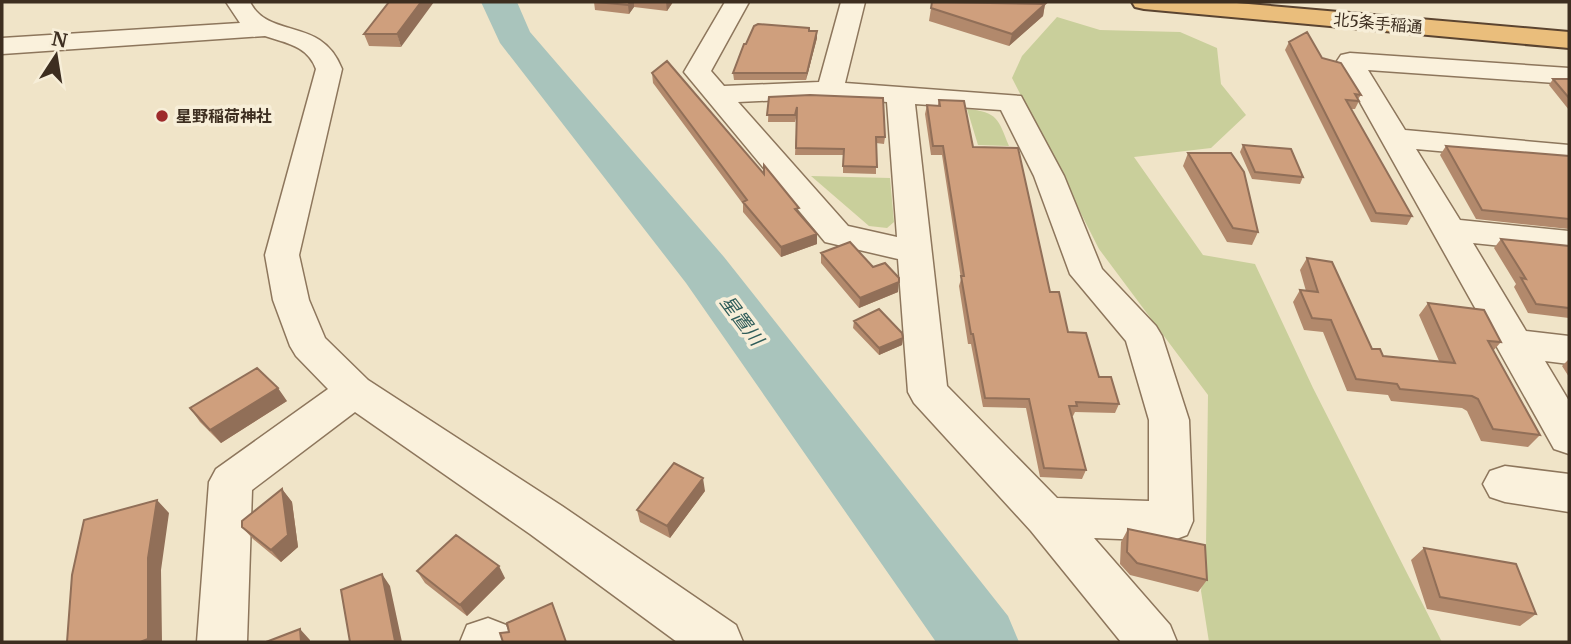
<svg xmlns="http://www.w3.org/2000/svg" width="1571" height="644" viewBox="0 0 1571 644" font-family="Merriweather,'Noto Sans JP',serif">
<rect width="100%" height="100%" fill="#f0e4c8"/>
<!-- green -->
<path fill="#c9cf9b" d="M1057 17 1100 30 1180 32 1217 48 1221 84 1246 115 1211 148 1134 157 1203 255 1255 264 1313 388 1442 642H1209L1201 591 1206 547 1208 395 1099 249 1012 78 1022 56Z
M967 109C998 112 998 119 1009 146L978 145Z
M811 176 890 178 894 222 887 228 869 226Z"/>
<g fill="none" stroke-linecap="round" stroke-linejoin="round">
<!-- river -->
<path fill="#a9c4bc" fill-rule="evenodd" d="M481 2H517L530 32 724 257 1008 616 1019 642H936L686 283 500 43Z"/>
<defs>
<path id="minor" d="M226 2H250C269 40 322 16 342 69L299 255 309 300 325 338 368 380 562 506 736 625 743 642H677L530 534 355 412 252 490 247 642H197L209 482 216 469 328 389 296 356 290 346 273 300 265 255 316 69C308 46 286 43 265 36L2 54V38L240 23Z
M725 2H749L711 71 724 86 819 82 841 2H865L845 83 1021 96 1064 176 1102 269 1156 326 1162 336 1189 420 1193 521 1187 535 1171 541 1094 538 1170 625 1177 642H1121L1031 531 914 403 908 392 898 259 825 242 684 72ZM830 98 887 102 897 237 848 226 738 102ZM915 104 1001 110 1034 176 1070 274 1126 341 1149 420V501L1057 498 947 386Z
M1350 53 1569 68V84L1368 70 1405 130 1569 145V163L1416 149 1460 220 1569 231V253L1473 243 1526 331 1569 336V364L1545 361 1569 401V454L1554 449 1337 61 1341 55Z
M1505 466 1569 474V512L1505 502 1490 497 1483 484 1490 471Z
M488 618 506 625 513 642H460L467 625Z"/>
<path id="trunk" d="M1132 2H1225L1569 32V48L1144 9 1135 7Z"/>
</defs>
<!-- minor casing -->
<use href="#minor" stroke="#8d765c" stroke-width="3"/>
<!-- trunk casing -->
<use href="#trunk" stroke="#5b4430" stroke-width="4"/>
<!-- minor -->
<use href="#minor" fill="#faf1dc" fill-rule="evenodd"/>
<!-- trunk -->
<use href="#trunk" fill="#eabe7c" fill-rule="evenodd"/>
</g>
<!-- wall -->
<path fill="#b2896c" d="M389 2 401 47 369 46 364 34Z
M594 2H673L667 11 634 7 629 14 595 10Z
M932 2 1045 4 1043 16 1009 46 929 21Z
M809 31 817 38 806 80H734L733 73 746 44Z
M1289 42 1361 95 1358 99 1359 101 1355 109H1351L1412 216 1407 225 1371 222 1285 50Z
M652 73 764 174 817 234V244L781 257 743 212V204L653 83Z
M1553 79H1569V110L1549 85Z
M769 97 885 137 884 144 876 143V174L843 173V155H795L797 114 795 122H768Z
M939 100 973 147 1050 292 1068 332 1119 404 1115 413 1075 412 1073 416H1072L1086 470 1082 479 1040 477 1026 408 983 407 971 344H968L959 286 961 279 942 155H931L925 114 927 105H938Z
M1243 145 1303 177 1300 184 1252 179 1240 152Z
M1446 146 1569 156V229L1476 219 1440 155Z
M1188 153 1258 232 1252 245 1227 242 1183 166Z
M1501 239 1569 246V318L1528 313 1514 287 1516 284 1494 248Z
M821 253 873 267 898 292 859 308 821 263Z
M1307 258 1372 349 1383 356 1439 361 1419 315 1428 303 1501 342 1493 351 1540 435 1528 447 1481 441 1467 411 1462 408 1391 401 1388 395 1347 391 1323 332 1304 330 1293 302 1300 290 1306 291 1300 270Z
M854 321 903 338 902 345 879 355 853 328Z
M1569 359V377L1562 366Z
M287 401 221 443 200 422 190 408Z
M282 489 292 502 298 547 281 562 253 539 242 527Z
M705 491 670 538 640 522 637 510Z
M1128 529 1207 580 1198 592 1130 575 1120 564 1121 542Z
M1424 548 1536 614 1520 626 1427 609 1411 560Z
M417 571 505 578 467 616 425 583Z"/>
<!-- shaded-wall -->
<path fill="#916f58" d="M421 2H434L401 47 397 34Z
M631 2H634V7L629 14 628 5Z
M666 2H673L667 11Z
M1045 4 1043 16 1009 46 1012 34Z
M817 31V38L806 80 807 73Z
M817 234V244L781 257V247Z
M899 282 898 292 859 308 860 298Z
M903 338 902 345 879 355V348Z
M278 388 287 401 221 443 210 430Z
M703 478 705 491 670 538 667 526Z
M282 489 292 502 298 547 281 562 271 550Z
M157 500 169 513 161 570 162 642H140L148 558Z
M499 566 505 578 467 616 460 605Z
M382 574 390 586 402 642H393Z
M300 629 310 640V642H301Z"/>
<!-- building -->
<path fill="#cf9f7d" stroke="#916f58" stroke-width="2" d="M389 2H421L397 34H364Z
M596 2H631L628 5Z
M932 2 1045 4 1012 34 931 8Z
M758 24 809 28V31H817L807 73H733L744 44H746L754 26Z
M1307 32 1322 58 1341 63 1361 95 1355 94 1359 101 1346 100 1412 216 1376 213 1289 42Z
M667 61 764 174V165L799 208 795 209 817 234 781 247 743 202 747 200 652 73Z
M1553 79H1569V98Z
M810 95 883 98 885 137H876L877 167 843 166 844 149 796 148 797 107 795 115H767L769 97Z
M939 100 964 101 973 147 1018 148 1050 292H1059L1068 332 1086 333 1099 377H1111L1119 404 1076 402 1077 406H1069L1086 470 1044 468 1029 399 985 398 973 334H971L961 276H964L943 146H933L927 105 940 106Z
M1243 145 1291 149 1303 177 1255 172Z
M1446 146 1569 156V219L1482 210Z
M1188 153H1231L1244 172 1258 232 1233 228Z
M1501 239 1569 246V308L1536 304 1521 278 1526 279Z
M850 242 873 267 885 263 899 278V282L860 298 821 253Z
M1307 258 1332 262 1372 349H1380L1383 356 1455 363 1428 303 1484 310 1501 342 1488 341 1540 435 1493 429 1478 399 1472 396 1400 389 1397 384 1356 379 1331 320 1312 318 1300 290 1318 292Z
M879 309 902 333 903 338 879 348 854 321Z
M257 368 278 388 210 430 190 408Z
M674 463 703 478 667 526 637 510Z
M282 489 288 535 271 550 242 527V521Z
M157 500 148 558V639L140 642H67L72 575 84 520Z
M1128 529 1205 545 1207 580 1137 563 1127 552Z
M456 535 499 566 460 605 417 571Z
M1424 548 1516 564 1536 614 1440 597Z
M382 574 395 641 350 642 341 590Z
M552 603 566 642H503L500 633 509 632 507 623Z
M300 629 301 642H266Z"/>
<!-- markers -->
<circle fill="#9e2a2b" stroke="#f7eed8" stroke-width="2.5" cx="162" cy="116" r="7"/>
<g text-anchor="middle" stroke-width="7" stroke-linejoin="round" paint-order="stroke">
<!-- far-street labels -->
<g font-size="16" fill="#3d2e20" stroke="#f7eed8">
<text transform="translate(1378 23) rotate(5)" y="6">北5条手稲通</text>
</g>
<!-- far-poi labels -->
<g font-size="16" font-weight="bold" fill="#3d2e20" stroke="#f7eed8" text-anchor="start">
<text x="176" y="122">星野稲荷神社</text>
</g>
<!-- water labels -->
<g font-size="19" font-style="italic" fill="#2f5d5a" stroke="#f7eed8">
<text transform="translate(742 320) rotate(53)" y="7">星置川</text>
</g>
</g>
<!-- border -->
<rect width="1571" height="644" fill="none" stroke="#3d2e20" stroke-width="7"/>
<!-- north arrow -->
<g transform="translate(56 56) rotate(12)" stroke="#f7eed8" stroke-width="5" paint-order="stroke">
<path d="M0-5L12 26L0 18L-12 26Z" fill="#3d2e20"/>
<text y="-10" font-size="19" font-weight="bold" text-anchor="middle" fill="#3d2e20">N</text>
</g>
</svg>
